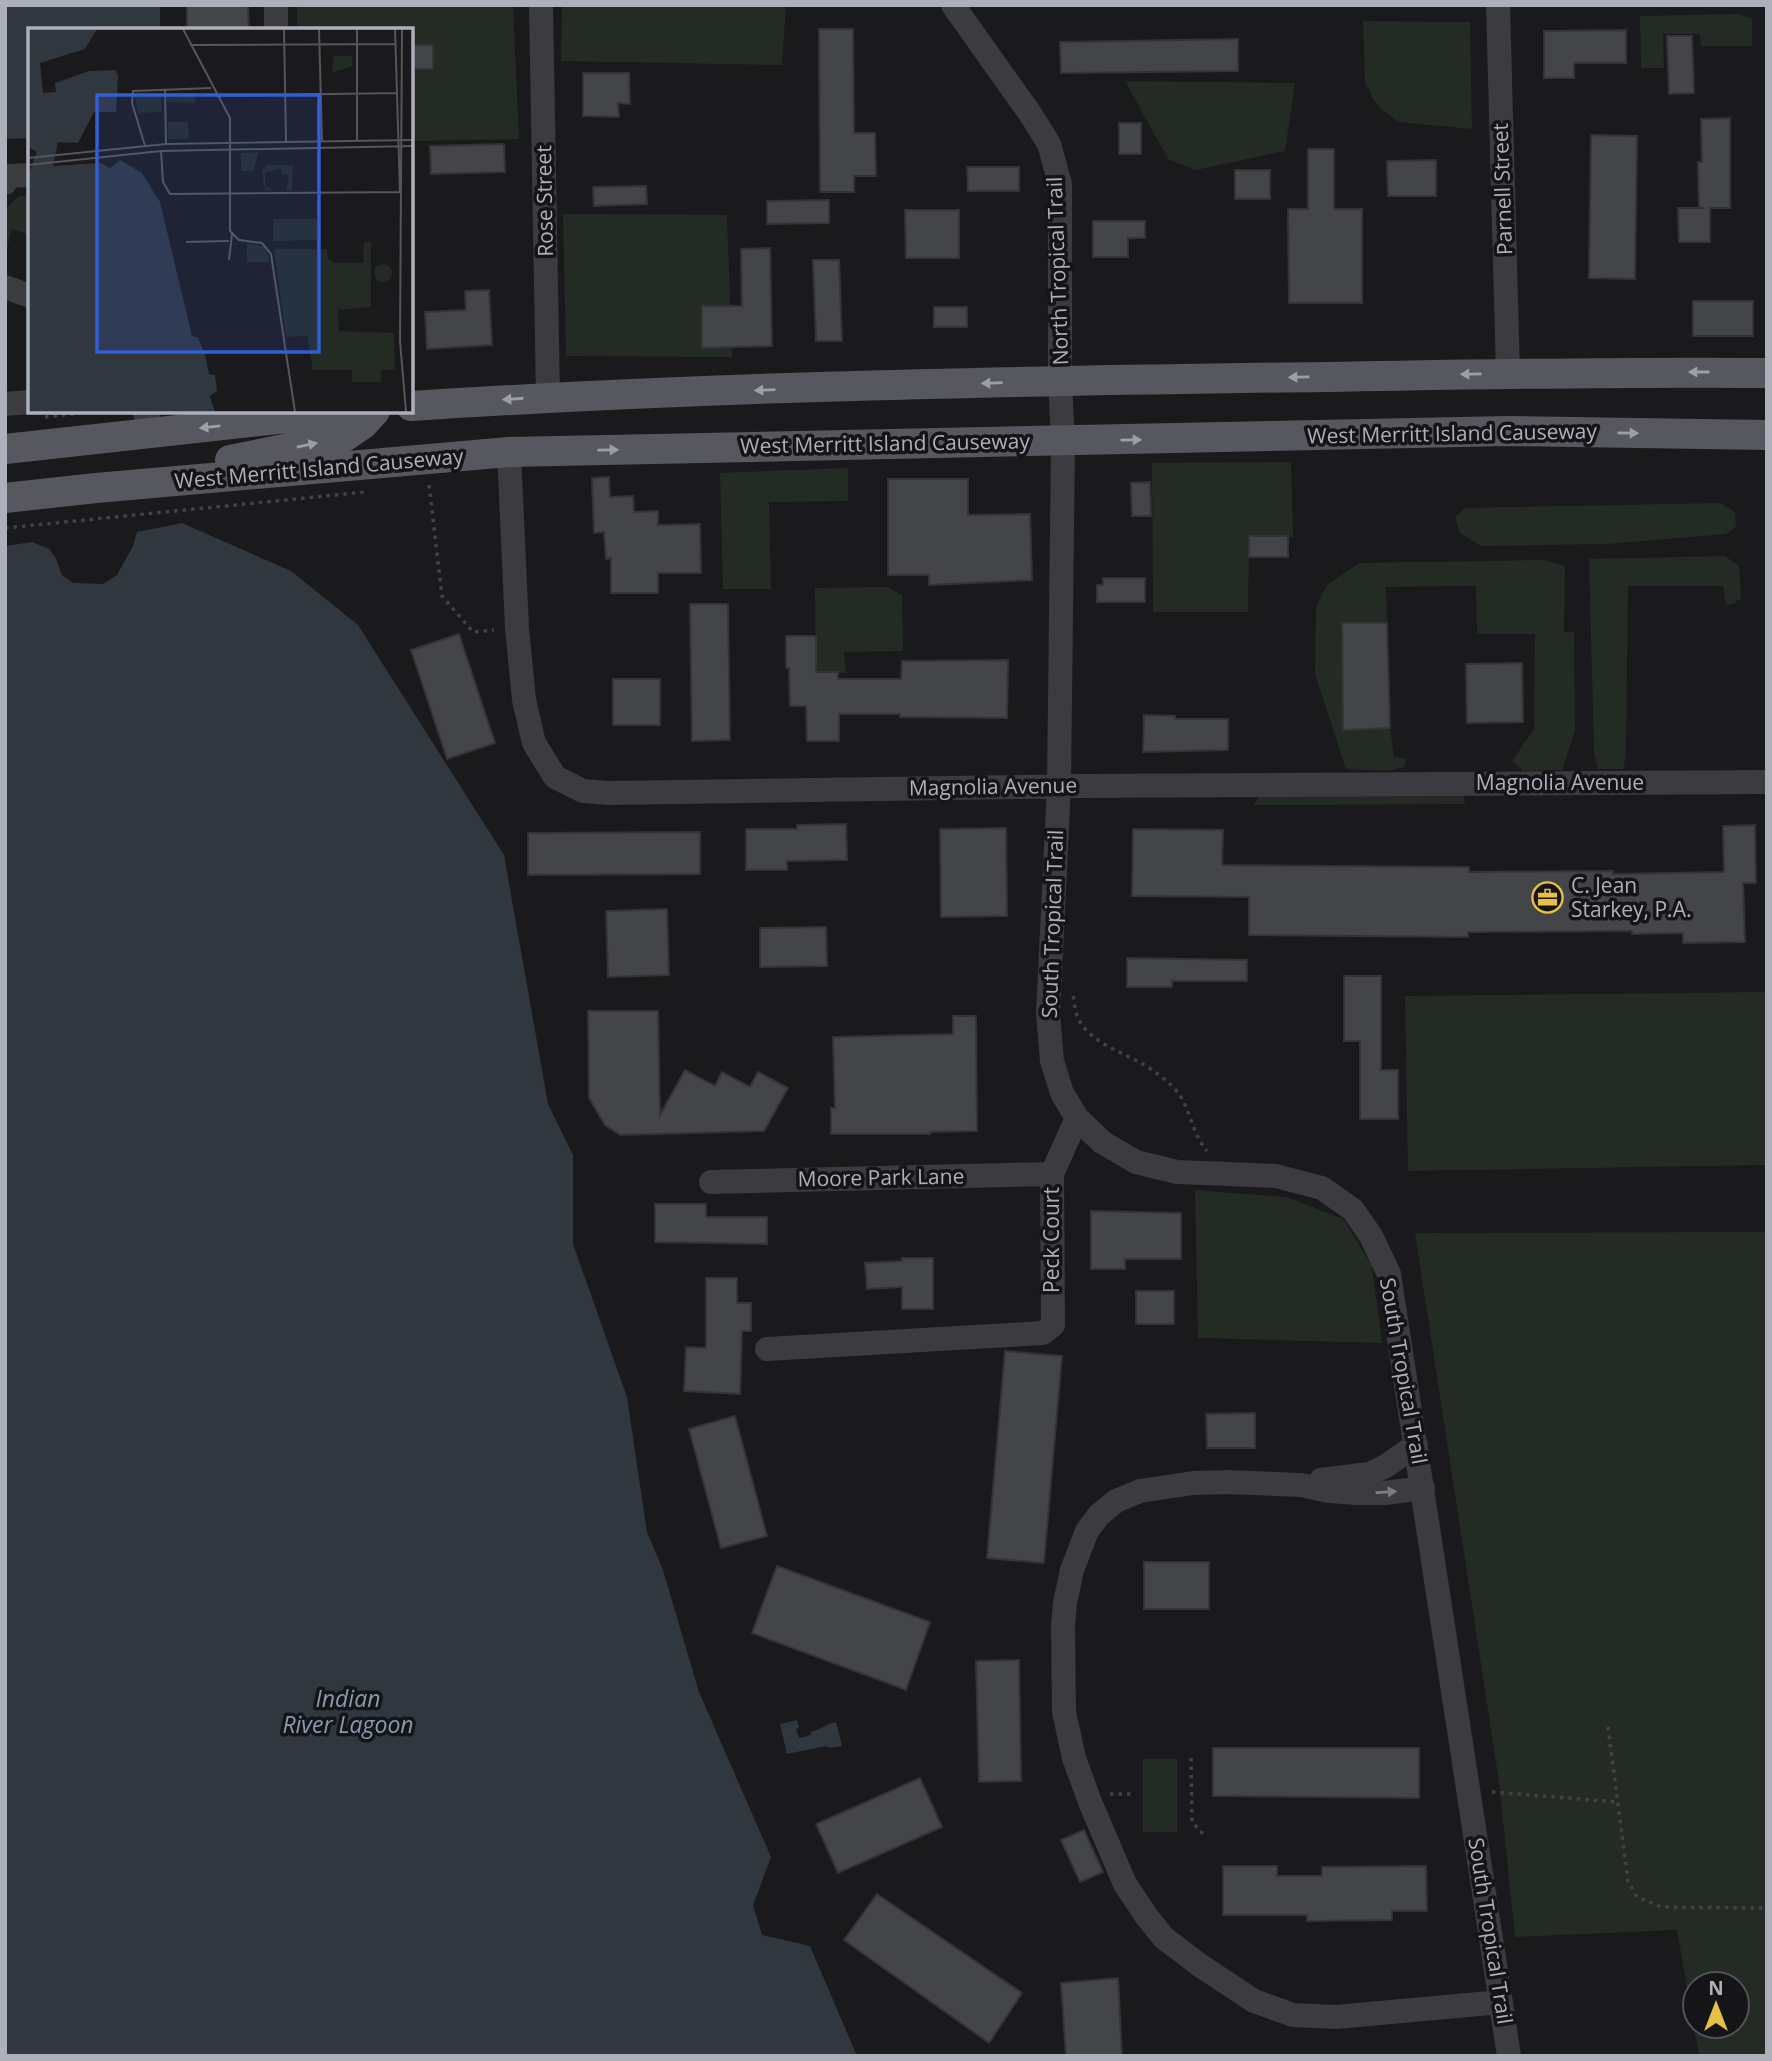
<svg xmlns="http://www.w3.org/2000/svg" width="1772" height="2061" viewBox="0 0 1772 2061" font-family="'Open Sans',sans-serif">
<rect width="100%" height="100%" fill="#1a191b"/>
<!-- green -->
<path fill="#242b25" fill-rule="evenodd" d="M297 5H513L519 139 411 141V30H297Z
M562 5H786L782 65 561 61Z
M1739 14 1752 19V46H1701L1700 34H1663L1664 68H1641L1640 16Z
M1363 21 1470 22 1472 129 1399 122 1381 109 1374 100 1365 82Z
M1125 81 1295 83 1285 151 1196 170 1168 159Z
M19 196H30V235L12 229 5 256V209Z
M563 214 727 215 732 357 566 356Z
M1291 462 1293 537 1249 536 1248 612H1153L1152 463Z
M848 468V501L769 502 771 589H723L720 473Z
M1720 503 1735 512 1736 527 1726 534 1608 544 1481 546 1460 533 1455 517 1465 508Z
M1725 556 1739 566 1741 598 1733 604 1726 605 1723 586H1628L1626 749 1624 769H1598L1594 752 1589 559Z
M1545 560 1565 566 1564 632H1574L1575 731 1562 770 1523 771 1512 761 1534 729 1535 634H1477L1476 586 1386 587 1387 623H1342L1343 729 1390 728 1394 757 1406 759 1404 767 1388 771 1346 769 1315 674 1316 607 1327 585 1359 563Z
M887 587 902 595 903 651 844 652 846 673 816 672 815 588Z
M1453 792 1464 796 1465 804 1253 805 1259 796Z
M1765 992 1767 1165 1408 1171 1405 996Z
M1195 1190 1286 1197 1343 1219 1372 1266 1382 1343 1198 1338Z
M1767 1232V2056H1699L1677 1930 1515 1937 1499 1782 1415 1233ZM1695 1984H1737V2026H1695Z
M1143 1759H1177V1832H1143Z"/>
<!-- water -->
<path fill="#30373f" d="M5 5H160V30H30V138L5 139Z
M182 523 291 571 358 625 504 855 548 1104 573 1155V1244L627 1397 647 1532 663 1570 699 1692 771 1857 753 1905 762 1935 810 1946 857 2056H5V546L32 542 49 549 56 558 62 575 73 583 103 584 117 575 133 546 137 532Z
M797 1720 799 1728 796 1729 799 1738 811 1735V1732C822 1729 826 1724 836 1722L842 1746 830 1748 826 1746 787 1754 780 1724Z"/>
<!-- building -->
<path fill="#444548" stroke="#343437" stroke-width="2" d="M187 5H248L249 30H187Z
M819 29H853L854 133H875L876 176H854V192H820Z
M1626 30V63H1574V78H1544V31Z
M1667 36H1692L1694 93 1669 94Z
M1238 39V71L1061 73 1060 42Z
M411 45H433V69H411Z
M583 73H629L630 104 618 103 619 117 583 116Z
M1730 118V208H1710V242H1679L1678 208H1704L1699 207 1698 162H1702L1701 119Z
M1119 123H1141V154H1119Z
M1591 135 1637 136 1635 279 1589 278Z
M504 144 505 172 431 174 430 146Z
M1308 149H1334V209H1362V303H1289L1288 209H1308Z
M1436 160V196H1388L1387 161Z
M967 167H1019V191H968Z
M1235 170H1270V199H1235Z
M646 186 647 204 594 206 593 187Z
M829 200V223L767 224V201Z
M905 210H959V258H906Z
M1093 221H1145V238H1128V257H1093Z
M770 248 772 346 702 348V306H742L741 249Z
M813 260H839L842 341H816Z
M489 290 492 345 427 349 425 312 466 310 465 291Z
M1693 301H1753V336H1693Z
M934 307H967V327H934Z
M609 477 610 497 633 496 634 512 658 511V525L700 524 701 573H658V593H611V558L606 559 604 532 594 533 592 478Z
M888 479H968V515L1030 514 1032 580 929 585V575H888Z
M1150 482 1151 516H1132L1131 483Z
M1249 536H1288V557H1249Z
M1103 578H1145V602H1097V585H1103Z
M690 604H728L730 740 692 741Z
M1342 623H1387L1390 728 1343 730Z
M459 634 495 743 447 759 411 650Z
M786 636H816V672H838V679H901L902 661 1008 660 1007 718 900 717V714H839V741H807L806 706H790L789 668H786Z
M1522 663 1523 722 1467 723 1466 664Z
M613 679H660V725H613Z
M1144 715 1175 716V719H1228V750L1143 752Z
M846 824 847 860 787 861V870H746V829H797V825Z
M1755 825 1756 883H1743L1745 942 1683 943V933L1632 934V931L1468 932V937L1249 935V897L1132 896 1133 829 1223 830 1222 865 1469 867V872L1613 871V874L1724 872 1723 826Z
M1006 828 1007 916 941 917 940 829Z
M700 832V874L528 875V833Z
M667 909 669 975 608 977 606 911Z
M826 927 827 966 760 967V928Z
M1127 958 1247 960V981H1172V987H1127Z
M1344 976H1381V1070H1398V1119H1360V1041H1344Z
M588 1011H658L660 1115 685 1070 715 1086 722 1072 750 1087 758 1072 788 1088 764 1131 620 1135 605 1125 589 1098Z
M953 1016H976L977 1131 930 1132V1134H831V1108H835L833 1037 953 1034Z
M655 1204H706V1217H767V1244L655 1242Z
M1091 1211 1181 1213V1259H1125V1269H1091Z
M902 1258H933V1309H902V1287L867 1289 865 1263 902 1261Z
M706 1278H737V1303H751V1331H742L740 1394 684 1391 686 1347 706 1348Z
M1136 1291H1174V1324H1136Z
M1005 1351 1062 1356 1044 1563 987 1558Z
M1255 1413V1448H1207L1206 1414Z
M735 1416 767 1536 721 1548 689 1429Z
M1144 1562H1209V1609H1144Z
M777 1566 930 1622 906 1690 752 1633Z
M1019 1660 1021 1781 979 1782 976 1661Z
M1213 1748H1419V1798L1213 1796Z
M920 1778 942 1827 838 1873 816 1824Z
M1084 1830 1103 1872 1080 1882 1061 1840Z
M1223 1866H1277V1876H1322V1867L1426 1866 1427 1911H1392V1920L1307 1921V1915H1223Z
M877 1894 1022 1993 989 2043 844 1940Z
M1118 1978 1122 2056H1066L1061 1983Z"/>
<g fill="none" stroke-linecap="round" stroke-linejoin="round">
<!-- path -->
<path stroke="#414247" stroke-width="3.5" stroke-dasharray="3.5 5" stroke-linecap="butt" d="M45 417 99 411
M429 485 442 596 473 632 494 630
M5 528 365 492
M1073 996C1075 1005 1075 1014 1080 1022 1092 1042 1119 1051 1139 1062 1152 1069 1164 1078 1174 1088 1191 1106 1190 1131 1207 1151
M1608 1727 1628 1881 1637 1897 1661 1907 1767 1908
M1191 1758 1192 1822 1204 1835
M1492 1792 1617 1802
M1110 1794H1132"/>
<!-- minor -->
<path stroke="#3b3b40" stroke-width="24" d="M276 5V30
M541 5 548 397
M953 5 1031 115 1049 144 1060 184V381L1063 441 1059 786 1048 1014 1052 1061 1062 1093 1077 1118 1102 1142 1136 1162 1177 1172 1276 1176 1322 1188 1353 1210 1371 1236 1389 1274 1509 2056
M1498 5 1508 374
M5 183 10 176 30 175
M5 287 30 296
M5 404 30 402
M144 411 155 433
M509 452 517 628 524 700 534 743 555 777 583 791 609 793 1083 786 1767 782
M711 1182 1052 1174
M767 1349 1043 1333 1053 1325 1052 1174 1077 1118
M1321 1480 1369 1474 1386 1466 1416 1445
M1423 1488 1385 1493H1357L1329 1491 1301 1485 1228 1482 1193 1483 1140 1491 1116 1501 1099 1515 1087 1531 1072 1570 1065 1603 1063 1626 1064 1712 1074 1758 1090 1802 1125 1884 1147 1917 1164 1938 1201 1966 1254 2001 1293 2015 1336 2017 1501 2002"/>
<!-- major -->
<path stroke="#57585f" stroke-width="30" d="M411 406C688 388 965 382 1242 378 1417 376 1592 371 1767 373
M5 449 351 411
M230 460 344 437 363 424 375 411
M5 498 96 488 509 452 1508 431 1767 435"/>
</g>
<!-- one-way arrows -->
<defs><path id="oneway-solid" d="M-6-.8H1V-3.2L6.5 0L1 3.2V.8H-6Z" transform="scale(1.75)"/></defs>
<g fill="#9c9ea8">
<use href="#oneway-solid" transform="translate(1699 372) rotate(-180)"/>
<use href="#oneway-solid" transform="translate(1471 374) rotate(179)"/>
<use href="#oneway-solid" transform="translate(1299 377) rotate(179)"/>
<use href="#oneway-solid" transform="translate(992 383) rotate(178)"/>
<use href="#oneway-solid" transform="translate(765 390) rotate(178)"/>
<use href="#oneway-solid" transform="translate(513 399) rotate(176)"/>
<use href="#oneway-solid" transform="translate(210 427) rotate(174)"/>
<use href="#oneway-solid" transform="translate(1628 433) rotate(1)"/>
<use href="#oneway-solid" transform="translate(1131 440) rotate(-1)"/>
<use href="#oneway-solid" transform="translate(307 445) rotate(-12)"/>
<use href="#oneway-solid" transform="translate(608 450) rotate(-1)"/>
</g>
<use fill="#7a7b83" href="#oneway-solid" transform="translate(1386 1492) rotate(-4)"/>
<!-- icons -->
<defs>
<symbol id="office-ring" viewBox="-11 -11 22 22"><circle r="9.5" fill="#151417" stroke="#e7c046" stroke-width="1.5"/><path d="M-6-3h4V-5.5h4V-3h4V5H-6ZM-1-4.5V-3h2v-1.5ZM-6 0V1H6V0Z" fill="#e7c046"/></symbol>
</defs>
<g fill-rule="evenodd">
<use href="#office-ring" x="1530" y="880" width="35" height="35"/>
</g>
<g text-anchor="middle" stroke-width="7" stroke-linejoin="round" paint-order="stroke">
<!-- street labels -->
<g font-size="21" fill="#adb0ba" stroke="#151417">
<text transform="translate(1503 189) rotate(-92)" y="7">Parnell Street</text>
<text transform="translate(545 201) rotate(-91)" y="7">Rose Street</text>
<text transform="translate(1058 271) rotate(-92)" y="7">North Tropical Trail</text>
<text transform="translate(1452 434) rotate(-1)" y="7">West Merritt Island Causeway</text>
<text transform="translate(885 444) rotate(-1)" y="7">West Merritt Island Causeway</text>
<text transform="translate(319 469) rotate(-5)" y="7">West Merritt Island Causeway</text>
<text x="1560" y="790">Magnolia Avenue</text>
<text transform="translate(993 787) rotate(-1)" y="7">Magnolia Avenue</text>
<text transform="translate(1053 924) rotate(-88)" y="7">South Tropical Trail</text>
<text transform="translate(881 1178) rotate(-1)" y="7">Moore Park Lane</text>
<text transform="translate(1052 1240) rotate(-90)" y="7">Peck Court</text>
<text transform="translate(1403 1371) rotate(80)" y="7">South Tropical Trail</text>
<text transform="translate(1490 1931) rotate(81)" y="7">South Tropical Trail</text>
</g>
<!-- poi labels -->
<g font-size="21" fill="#adb0ba" stroke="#151417" text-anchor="start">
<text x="1571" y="893">C. Jean<tspan x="1571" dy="24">Starkey, P.A.</tspan></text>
</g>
<!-- water labels -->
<g font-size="23" font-style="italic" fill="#869ab2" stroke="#151417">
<text x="348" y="1707">Indian<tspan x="348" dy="26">River Lagoon</tspan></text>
</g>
</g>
<!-- overview -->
<g transform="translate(28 28)">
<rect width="385" height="385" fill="#1a191b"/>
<path d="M306 28H324V38L304 45ZM106 65H133L134 84 110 85ZM139 65H168L167 75 139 74ZM140 94H160L161 111H140ZM231 124 225 143H213V125ZM239 137H265L264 163 258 162 261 146H254L253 140 237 145V158L245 162 237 163 234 143ZM245 191H290V212L245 213ZM336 214H343V279L310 282 311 303 366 305 367 342H353V354H324V342H285L279 308 258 309 246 221H299L300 231 306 235H335ZM219 215 237 219 242 234H219ZM346 245a9 9 0 1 1 18 0a9 9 0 1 1-18 0Z" fill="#242b25"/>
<path d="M0 1H69L57 21 12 35 15 65 28 64 27 55 61 43 87 42 90 47 88 84H66L50 115 30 114 25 138 73 135 82 140 92 132 114 145 132 174 164 308 170 310 177 326 181 346 187 347 189 363 182 368 187 384H0V147L9 124 0 119Z" fill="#30373f"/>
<path fill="none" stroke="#55555b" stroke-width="2" d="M155 1 202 90V203L211 212 234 215 243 226 267 384M256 1 258 113M291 1 294 113M367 1 372 164M374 1 372 313 378 384M162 17 368 16M137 61 138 116M188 68 368 65M329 113V1M117 118 104 75 105 63 183 60M133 123 135 154 142 166 372 164M0 130 138 116 385 112M0 137 133 123 385 118M158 214 201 213M201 232 204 206"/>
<path fill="#335dd4" fill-opacity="0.15" stroke="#335dd4" stroke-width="3.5" d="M69 67H291V324H69Z"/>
<rect width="385" height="385" fill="none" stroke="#adb0ba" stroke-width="3.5"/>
</g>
<!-- border -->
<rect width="1772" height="2061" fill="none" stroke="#adb0ba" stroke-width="14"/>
<!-- north arrow -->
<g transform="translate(1716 2005)"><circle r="33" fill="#151417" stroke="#525258" stroke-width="2"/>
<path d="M0-5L12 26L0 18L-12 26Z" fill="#e7c046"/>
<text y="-10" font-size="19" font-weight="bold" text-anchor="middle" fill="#adb0ba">N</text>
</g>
</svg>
